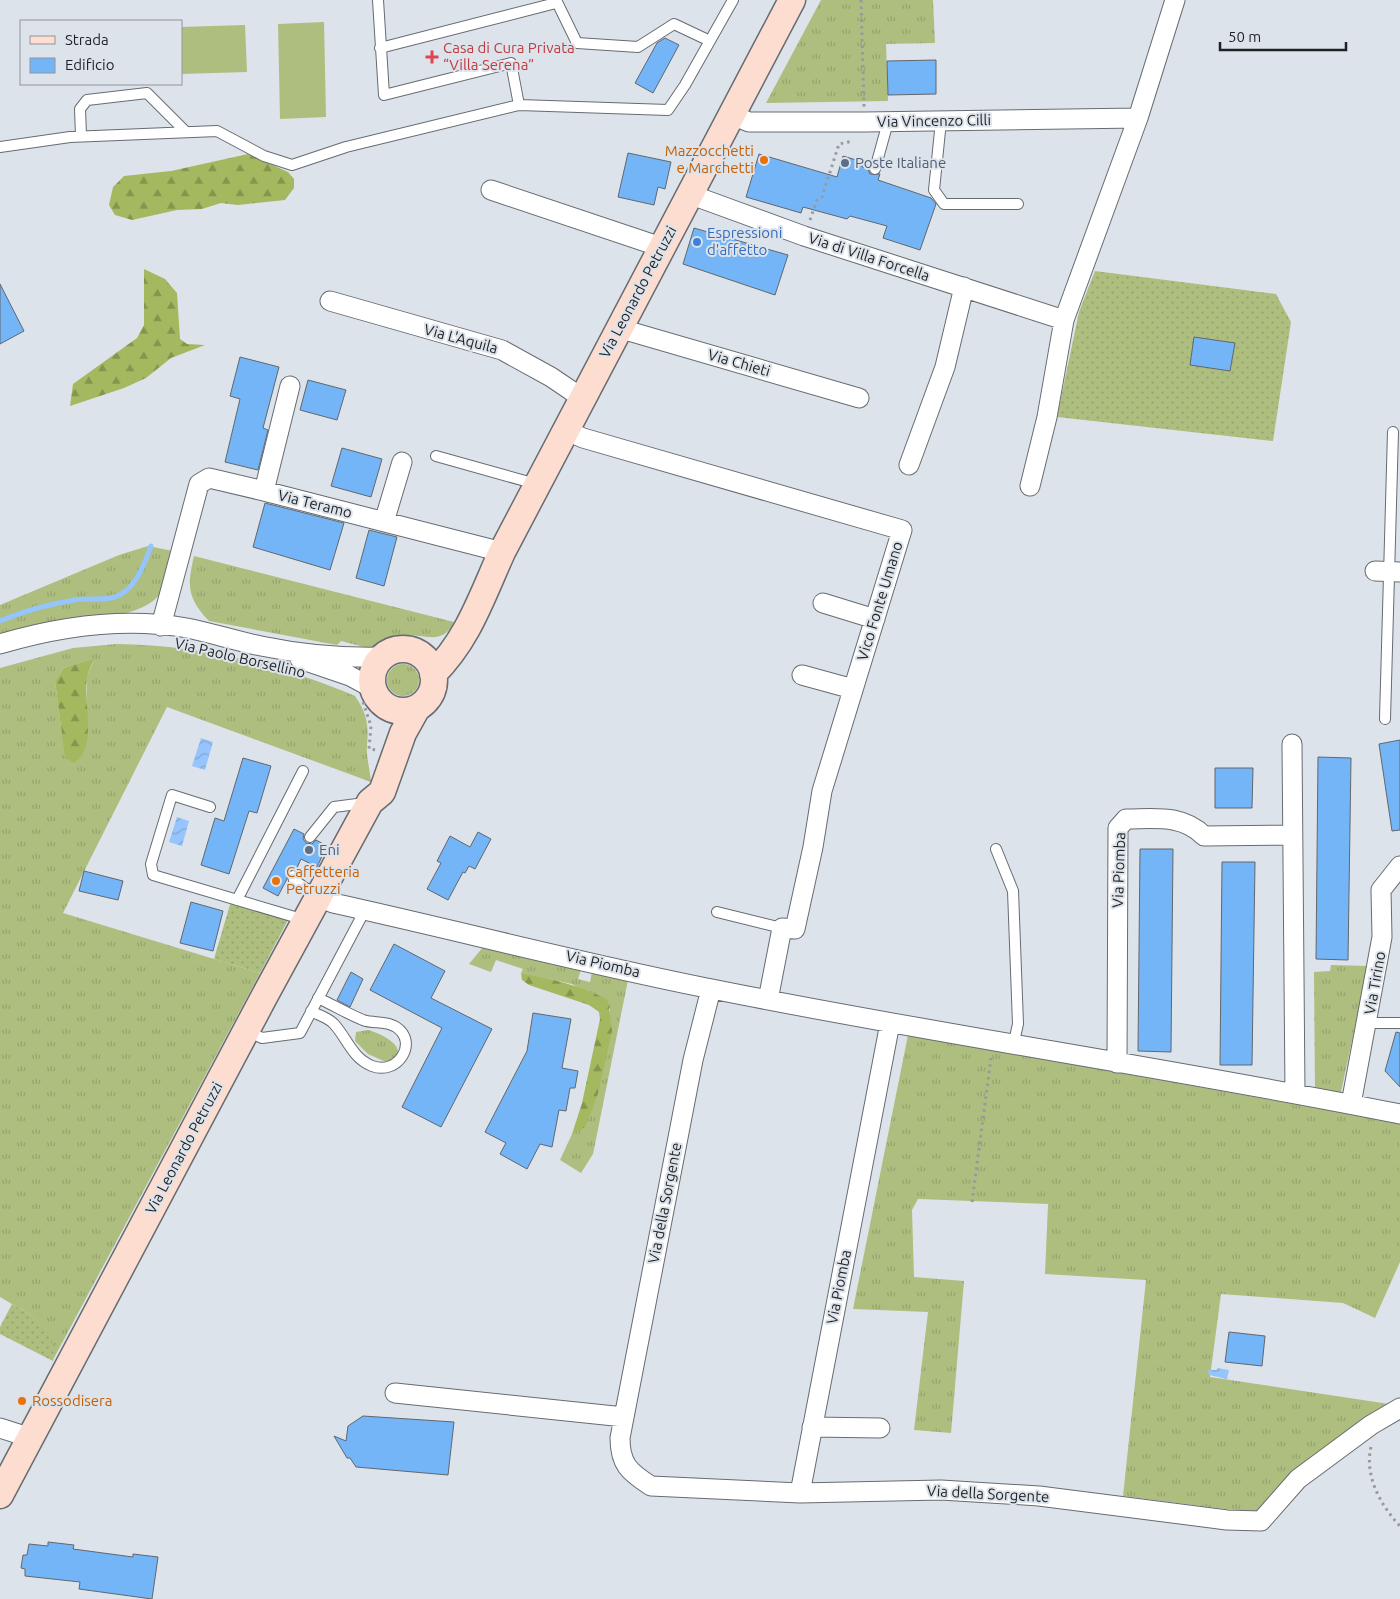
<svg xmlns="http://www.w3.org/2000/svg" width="1400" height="1599" viewBox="0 0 1400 1599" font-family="Ubuntu,sans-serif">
<defs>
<pattern id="grass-tufts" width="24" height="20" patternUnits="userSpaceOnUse" patternTransform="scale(1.25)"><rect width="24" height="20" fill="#aebe7f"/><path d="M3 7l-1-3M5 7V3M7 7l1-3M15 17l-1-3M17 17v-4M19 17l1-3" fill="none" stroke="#95a36e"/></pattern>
<pattern id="forest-firs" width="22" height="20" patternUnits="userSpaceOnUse" patternTransform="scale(1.25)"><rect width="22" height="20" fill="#a4b85f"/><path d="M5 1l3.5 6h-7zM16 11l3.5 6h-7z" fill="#85954e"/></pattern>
<pattern id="garden-dots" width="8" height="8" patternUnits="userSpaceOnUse" patternTransform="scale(1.25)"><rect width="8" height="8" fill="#aebe7f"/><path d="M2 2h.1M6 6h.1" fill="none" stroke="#95a36e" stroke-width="1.8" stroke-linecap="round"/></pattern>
<pattern id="water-waves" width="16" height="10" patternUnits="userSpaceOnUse" patternTransform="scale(1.25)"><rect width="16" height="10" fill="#96c4fc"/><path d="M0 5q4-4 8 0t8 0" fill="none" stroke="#81a8d8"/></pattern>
</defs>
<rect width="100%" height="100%" fill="#dde3ea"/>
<!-- grass -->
<path fill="url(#grass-tufts)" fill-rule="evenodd" d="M821 0H933L935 43 886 44 888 101 766 103Z
M148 546 178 552C173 563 170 581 163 591 137 623 95 613 59 620 39 624 19 630 0 638V605L119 555Z
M194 556 454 622C443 646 424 634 404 635 392 635 385 645 375 647 365 649 351 643 341 641L337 645 209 621C187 598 187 586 194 556Z
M116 644C199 645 279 664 355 696 367 713 369 726 367 745 366 756 370 770 371 782L167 707 63 913 260 973 54 1358C47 1318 33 1317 0 1297V668L73 648ZM94 660 87 676 86 746 62 734 55 681 64 668Z
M387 680a16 16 0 1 1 32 0a16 16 0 1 1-32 0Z
M483 947 581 970 578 979 590 982 592 972 628 980 593 1154 581 1173 560 1160 572 1134 579 1129 598 1094 610 1009 572 984 521 973 523 969 496 960 491 972 469 964Z
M1331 965 1368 966 1341 1092H1315L1314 972 1330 971Z
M368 1030C381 1033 415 1050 388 1063L368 1054 355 1041 356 1032Z
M908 1035 1400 1123V1262L1375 1318 1343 1303 1221 1294 1210 1377 1389 1404 1257 1511 1225 1509 1123 1496 1146 1280 1045 1274 1048 1204 918 1199 912 1210 914 1277 964 1281 951 1433 914 1430 928 1312 853 1309Z"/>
<!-- forest -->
<path fill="url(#forest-firs)" d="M248 154 288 172 294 179V188L285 200 238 205 221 203 202 209 177 210 132 220 115 215 109 205 113 187 124 176 171 171Z
M144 269 165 279 177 293 180 339 187 344 205 345 171 358 146 378 124 388 70 406 73 384 137 338 144 325Z
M94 659C92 665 88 671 87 678 83 702 98 748 74 763L65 758 55 681 64 668Z
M521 973C552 979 580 985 608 1000L612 1031 598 1094 585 1127 572 1134 582 1103 600 1019 599 1012 589 1005 529 985 522 980Z"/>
<!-- garden -->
<path fill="url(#garden-dots)" d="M1095 271 1276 294 1291 322 1273 441 1057 417 1079 312Z
M231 901 289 918 260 973 214 959Z
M12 1304C31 1315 48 1323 52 1345 53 1351 55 1356 53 1361L0 1334V1327Z"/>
<!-- pitch -->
<path fill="#aebe7f" d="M324 22 326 117 280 119 278 24Z
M245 25 247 72 181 74V27Z"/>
<!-- water -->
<path fill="url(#water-waves)" d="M201 738 213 742 205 770 192 766Z
M177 817 189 821 182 846 169 842Z
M1217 1368 1229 1370 1227 1379 1209 1375 1208 1370H1217Z"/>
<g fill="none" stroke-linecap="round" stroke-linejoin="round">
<!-- stream -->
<path stroke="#96c4fc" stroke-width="5" d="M0 621C24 611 49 604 75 600 86 598 98 600 110 598 133 595 144 566 151 546"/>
</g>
<!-- building -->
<path fill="#74b5f7" stroke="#61676d" d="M665 38 679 45 653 93 635 83 657 43Z
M936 60V94L888 95 887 61Z
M628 153 671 162 665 189 658 187 654 205 618 197Z
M759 154 837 177 843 156 863 162 862 167 868 169 870 174H880L878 180 931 198 936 204 920 250 883 238 887 226 850 216 847 219 803 207 801 213 746 197Z
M694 228 788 255 775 295 683 264Z
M0 284 24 331 0 344Z
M1194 337 1235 343 1230 371 1190 365Z
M240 357 279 367 263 428 268 430 258 470 225 462 240 399 230 396Z
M308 380 346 390 337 420 300 410Z
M342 448 382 459 371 497 331 486Z
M265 503 344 523 330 570 253 547Z
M369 530 397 537 384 586 356 578Z
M1400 740V830L1392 831 1379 744Z
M1318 757 1351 758 1348 960 1316 959Z
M243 758 271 766 257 813 249 811 229 874 201 865 215 818 224 821Z
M1215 768H1253L1252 808H1215Z
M294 829 304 834 303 839 306 843 312 844 316 840 327 846 317 867 301 859 296 870 288 871 287 879 278 896 263 888Z
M478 832 491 839 475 869 469 866 465 873 463 872 448 900 427 889 441 863 437 861 450 836 470 847Z
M1140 849H1173L1171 1052 1138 1051Z
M1222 862H1255L1252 1065H1220Z
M84 871 123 881 118 900 79 891Z
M191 902 223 911 213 951 180 943Z
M394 944 445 971 431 998 492 1029 441 1127 402 1107 442 1028 370 990Z
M351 972 363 979 350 1007 337 1000Z
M533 1013 571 1019 562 1068 578 1071 575 1088H570L566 1111 559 1110 552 1147 540 1144 527 1169 500 1154 506 1143 485 1132 527 1051Z
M1396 1032 1400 1033V1087L1385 1071Z
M1229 1332 1265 1336 1262 1366 1225 1362Z
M363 1416 454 1422 448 1475 356 1467 350 1458H347L334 1436 346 1441 348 1426Z
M48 1542 74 1545 73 1549 133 1557V1554L158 1557 152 1599 79 1589 80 1582 25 1576V1569L21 1568 23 1555H27L29 1544 48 1546Z"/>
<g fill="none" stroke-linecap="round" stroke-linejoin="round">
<defs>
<path id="service" d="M378 0 384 95 511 63 519 105
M556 0 577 43 638 47 674 24 710 41
M380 48 556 3
M941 121 934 190 944 204H1018
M81 136 80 109 87 100 147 93 186 132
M0 147 70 137 217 131 264 156 292 165 346 147 519 105 668 110 685 85 733 0
M875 169 888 122
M436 456 536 484
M1385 719 1393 432
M210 807 172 795 151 864 153 875 305 920
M310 837 334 807 357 804 365 809
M996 849 1013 891 1018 1024 1013 1046
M293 876 294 880 318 897
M237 900 303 771
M717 912 782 928
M311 1011C318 1015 329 1018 334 1024 347 1038 352 1058 372 1066 398 1076 419 1042 396 1027 385 1020 374 1024 363 1020 348 1014 333 1005 318 998
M1368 1023H1400
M247 1031 262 1038 300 1033 365 910"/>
<path id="minor" d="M732 115 749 122H865L1138 118
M491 190 661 247
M689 194 804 236 1064 320
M330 301 502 350 551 377 582 398
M618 328 859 398
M290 386 264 491 502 552
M565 430 583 438 902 530 822 791 813 847 795 929 782 928 768 1000
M909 465 945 367 964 287
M1030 486 1047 417 1064 320 1138 118 1175 0
M384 522 402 462
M1375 571 1400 572
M823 603 875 619
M161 626 199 484 209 478 264 491
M0 644C61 626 124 617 187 628 212 633 236 641 261 646 300 654 342 658 382 657
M300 659 350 676 374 689
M802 675 853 689
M1292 744 1295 1093
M318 897 333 903C460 931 585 964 712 989 940 1035 1171 1068 1400 1114
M711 989 693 1060 620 1438C620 1464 629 1472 651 1486L800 1493 941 1490 1039 1496 1227 1520 1261 1521 1298 1479 1371 1425 1400 1408
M1117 1063 1118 828 1126 819C1155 819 1182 814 1204 836L1291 835
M1351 1104 1382 937 1381 890 1400 866
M395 1393 624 1417
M812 1427 880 1428
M0 1428 31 1438
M800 1493 890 1023"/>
<path id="secondary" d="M372 680a31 31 0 1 1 62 0a31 31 0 1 1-62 0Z
M433 674C468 640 482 596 502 552L792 0
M0 1495 264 997 370 802 382 792 403 733 417 708"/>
</defs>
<!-- service casing -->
<use href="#service" stroke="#666c72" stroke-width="12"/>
<!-- minor casing -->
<use href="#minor" stroke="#666c72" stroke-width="21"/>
<!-- secondary casing -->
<use href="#secondary" stroke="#666c72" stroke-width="29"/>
<!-- path -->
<path stroke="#959a9f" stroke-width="3" stroke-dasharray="2.5 4" stroke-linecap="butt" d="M861 0 864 107
M810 220 817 200 822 197 839 144 853 141
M363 702 371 726 369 749 377 750
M972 1202 991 1058
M1371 1447C1364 1476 1381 1506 1400 1526"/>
<!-- service -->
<use href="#service" stroke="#fff" stroke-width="10"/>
<!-- minor -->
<use href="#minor" stroke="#fff" stroke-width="19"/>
<!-- secondary -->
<use href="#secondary" stroke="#fdddcf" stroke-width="26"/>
</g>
<!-- markers -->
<path fill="#e0444e" stroke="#dde3ea" stroke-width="2" d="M429.5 49.5h5v5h5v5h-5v5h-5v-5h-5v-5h5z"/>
<g fill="#e8710a" stroke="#dde3ea" stroke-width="2">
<circle cx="764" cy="160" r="5"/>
<circle cx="276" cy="881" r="5"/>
<circle cx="22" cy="1401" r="5"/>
</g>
<g fill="#5c6f8a" stroke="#dde3ea" stroke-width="2">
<circle cx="845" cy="163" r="5"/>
<circle cx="309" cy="850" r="5"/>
</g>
<circle fill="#3f7fe0" stroke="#dde3ea" stroke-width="2" cx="697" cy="242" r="5"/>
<g text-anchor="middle" stroke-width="4" stroke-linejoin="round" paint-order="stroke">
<!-- health labels -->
<g font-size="15" fill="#be3a42" stroke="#dde3ea" text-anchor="start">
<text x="443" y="53">Casa di Cura Privata<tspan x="443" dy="17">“Villa Serena”</tspan></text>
</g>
<!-- street labels -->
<g font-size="15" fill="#1f2224" stroke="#dde3ea">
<text transform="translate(934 121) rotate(-1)" y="5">Via Vincenzo Cilli</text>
<text transform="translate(869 257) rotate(18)" y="5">Via di Villa Forcella</text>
<text transform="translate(638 292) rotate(-62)" y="5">Via Leonardo Petruzzi</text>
<text transform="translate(461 339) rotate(15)" y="5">Via L'Aquila</text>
<text transform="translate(739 363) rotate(16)" y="5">Via Chieti</text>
<text transform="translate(315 504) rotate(14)" y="5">Via Teramo</text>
<text transform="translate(880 601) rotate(-73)" y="5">Vico Fonte Umano</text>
<text transform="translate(240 658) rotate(13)" y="5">Via Paolo Borsellino</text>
<text transform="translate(1119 870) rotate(-88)" y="5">Via Piomba</text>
<text transform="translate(603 964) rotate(13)" y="5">Via Piomba</text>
<text transform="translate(1375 983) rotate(-80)" y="5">Via Tirino</text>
<text transform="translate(184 1148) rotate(-62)" y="5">Via Leonardo Petruzzi</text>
<text transform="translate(665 1203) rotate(-79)" y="5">Via della Sorgente</text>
<text transform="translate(839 1287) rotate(-79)" y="5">Via Piomba</text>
<text transform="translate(988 1494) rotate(3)" y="5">Via della Sorgente</text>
</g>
<!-- food labels -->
<g font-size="15" fill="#c56008" stroke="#dde3ea" text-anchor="start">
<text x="754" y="156" text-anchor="end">Mazzocchetti<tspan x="754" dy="17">e Marchetti</tspan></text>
<text x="286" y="877">Caffetteria<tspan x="286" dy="17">Petruzzi</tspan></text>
<text x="32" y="1406">Rossodisera</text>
</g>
<!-- service labels -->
<g font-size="15" fill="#4e5e75" stroke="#dde3ea" text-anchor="start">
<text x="855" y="168">Poste Italiane</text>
<text x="319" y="855">Eni</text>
</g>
<!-- shop labels -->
<g font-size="15" fill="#366cbe" stroke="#dde3ea" text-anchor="start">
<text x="707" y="238">Espressioni<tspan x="707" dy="17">d'affetto</tspan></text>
</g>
</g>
<!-- legend -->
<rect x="20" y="20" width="162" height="65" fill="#dde3ea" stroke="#91969b"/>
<rect x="30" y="36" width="25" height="8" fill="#fdddcf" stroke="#91969b"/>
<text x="65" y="45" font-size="15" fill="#1f2224">Strada</text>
<rect x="30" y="58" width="25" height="15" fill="#74b5f7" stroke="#91969b"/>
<text x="65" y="70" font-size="15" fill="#1f2224">Edificio</text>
<!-- scale -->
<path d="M1220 42v8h126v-8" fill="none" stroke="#1f2224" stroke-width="2.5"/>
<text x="1228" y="42" font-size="15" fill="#1f2224" stroke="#dde3ea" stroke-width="4" paint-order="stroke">50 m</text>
</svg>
